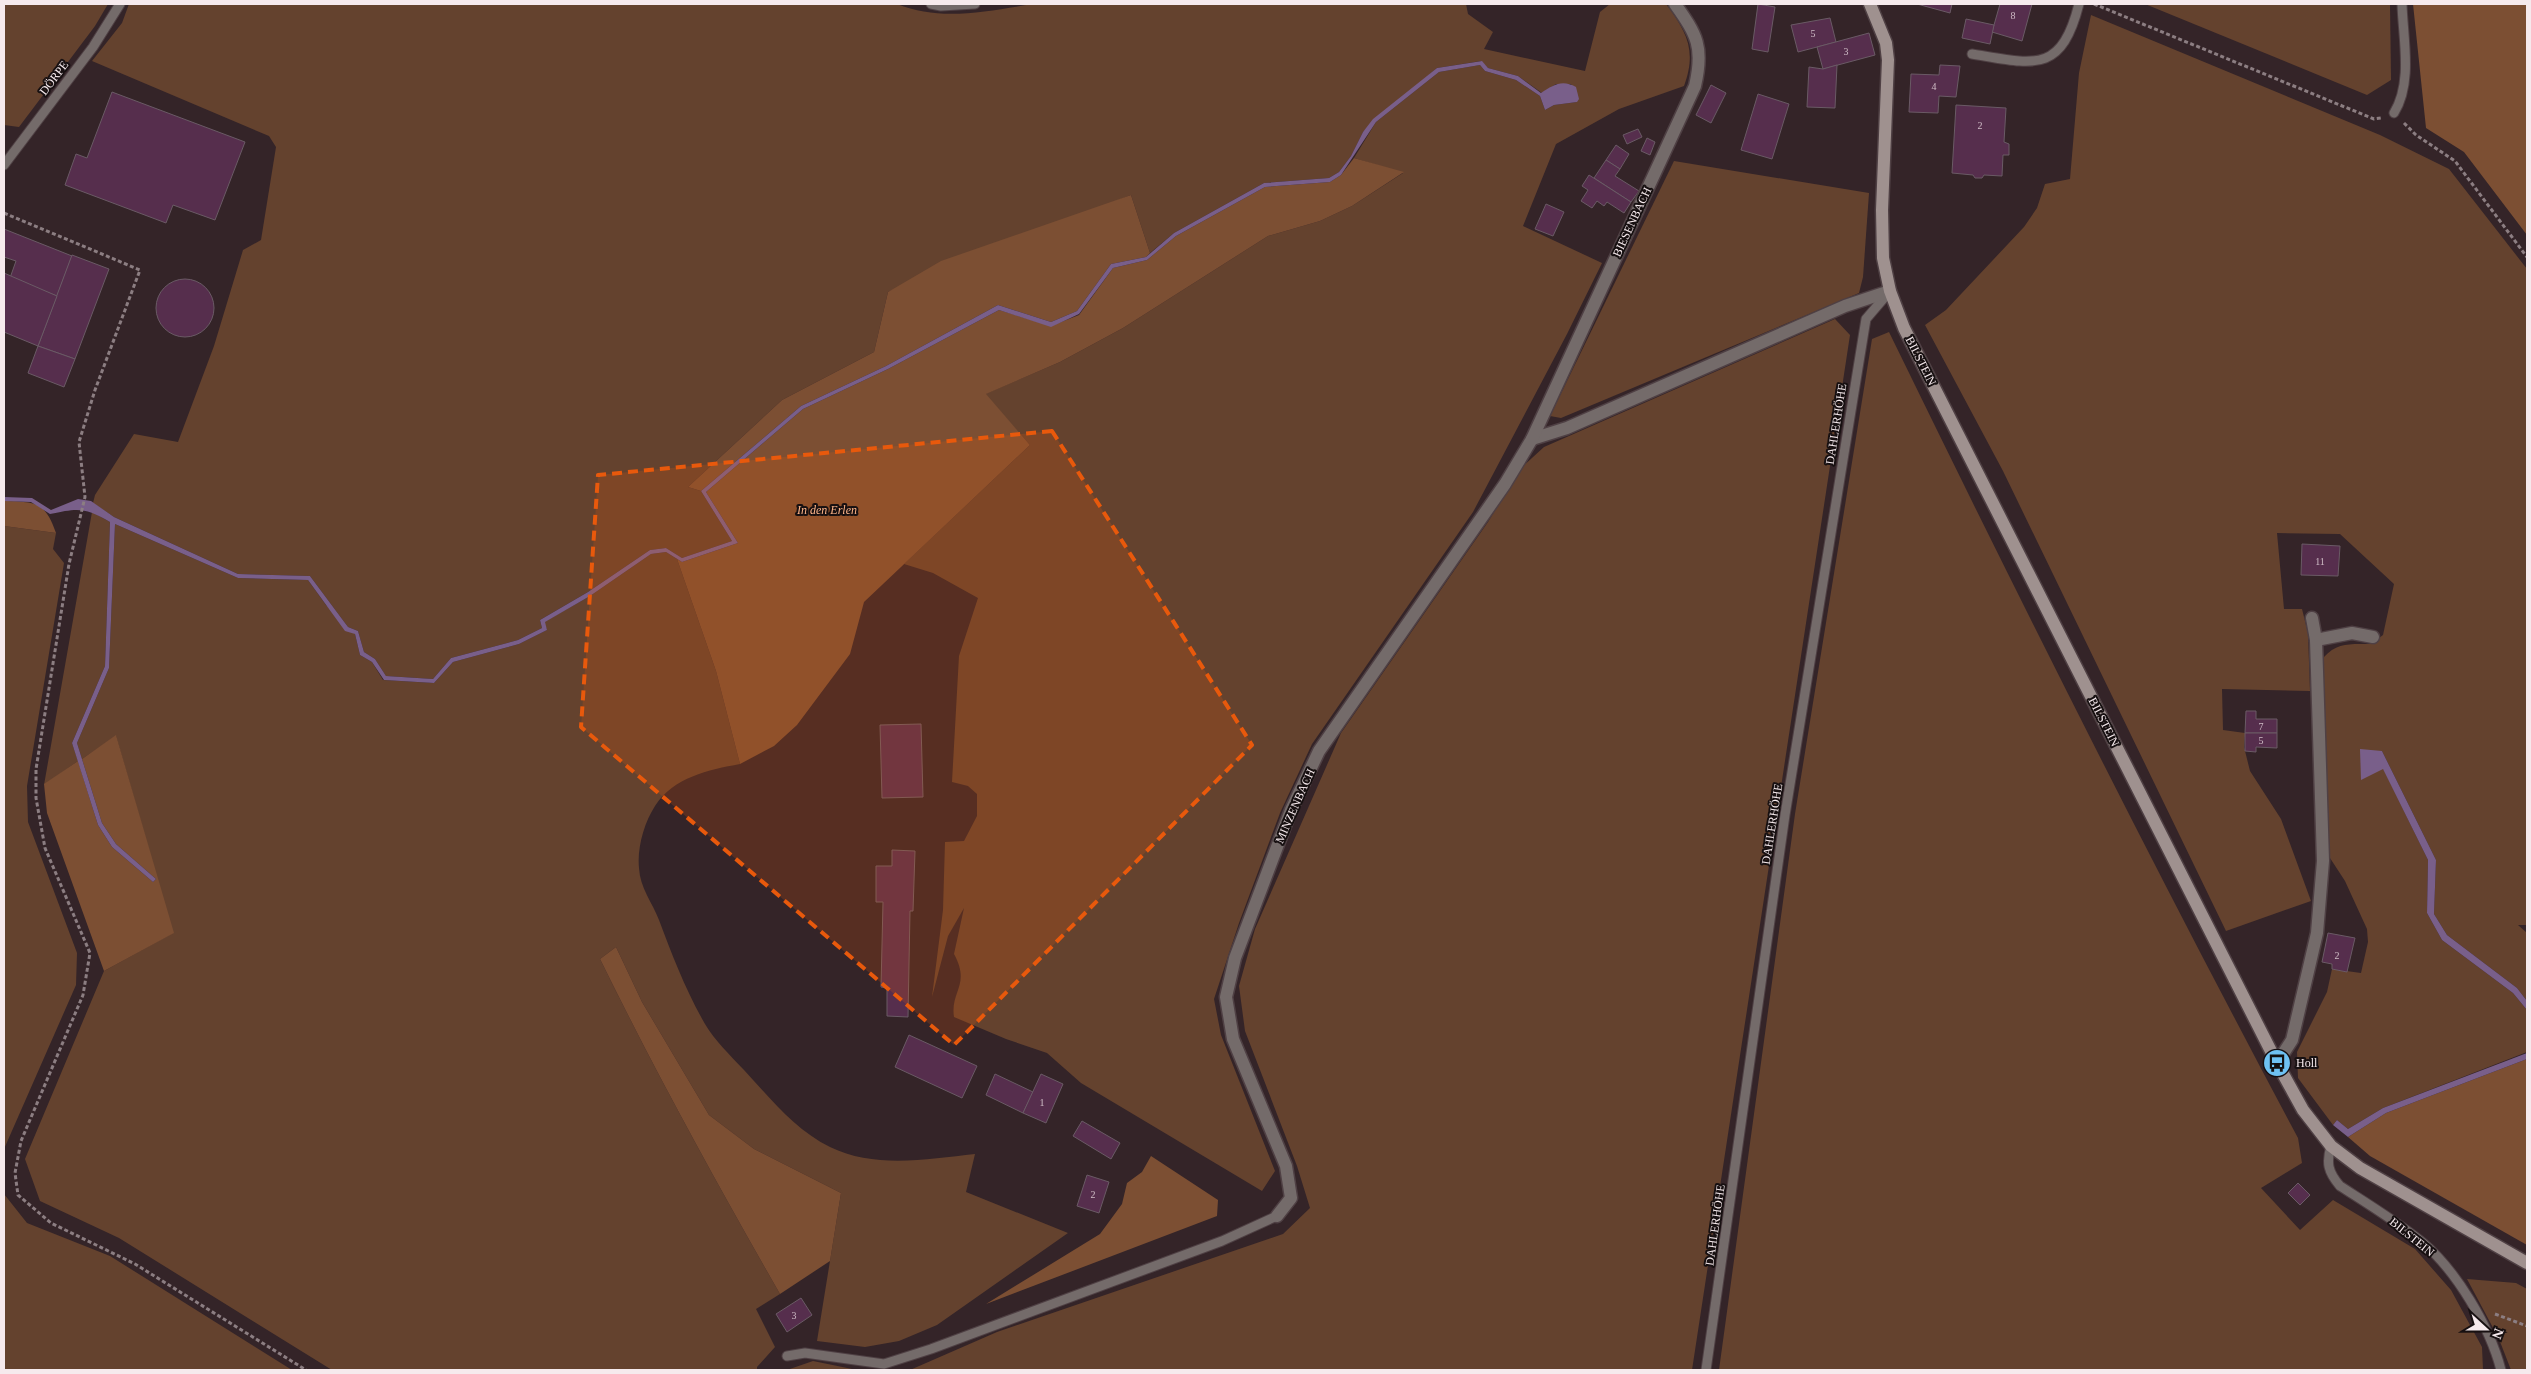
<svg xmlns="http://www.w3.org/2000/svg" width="2531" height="1374" viewBox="0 0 2531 1374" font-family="Georgia,serif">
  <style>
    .green { fill: #64422e }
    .forest { fill: #7c4f33 }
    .water { fill: #795f8a }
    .building { fill: #562e4d; stroke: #6a5a65 }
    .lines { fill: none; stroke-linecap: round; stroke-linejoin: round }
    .lane-casing { stroke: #4f4044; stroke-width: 11 }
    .street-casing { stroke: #4f4044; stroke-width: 15 }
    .secondary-casing { stroke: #4f4044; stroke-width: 15 }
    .path { stroke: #8c7e82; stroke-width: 3; stroke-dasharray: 4 2.5; stroke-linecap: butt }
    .lane { stroke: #746b6a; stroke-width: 9 }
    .street { stroke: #746b6a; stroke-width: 12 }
    .secondary { stroke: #9f918f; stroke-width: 12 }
    .marked { fill: #e8590c; fill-opacity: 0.2; stroke: #e8590c; stroke-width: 4; stroke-dasharray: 10 6; stroke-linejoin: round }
    .labels { text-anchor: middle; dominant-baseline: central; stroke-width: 4; stroke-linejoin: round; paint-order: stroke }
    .number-label { font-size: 10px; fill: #cebbc5 }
    .street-label { font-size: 12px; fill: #f6eaed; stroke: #171011 }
    .park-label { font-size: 12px; font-style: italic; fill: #feb58a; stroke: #171011 }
    .poi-label { font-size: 12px; fill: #f6eaed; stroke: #171011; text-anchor: start }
  </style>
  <rect width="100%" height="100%" fill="#342428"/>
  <g class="green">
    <path d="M4,4H108L95,26L19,127L4,125Z"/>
    <path d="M129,4H897C941,22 987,11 1033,4H1466L1468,14L1493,32L1484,49L1585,71L1600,12L1610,4H1666C1687,32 1697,51 1684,86L1619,109L1556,144L1523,226L1602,263L1567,334L1473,512L1312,744L1280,813L1239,923L1214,999L1221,1035L1275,1171L1262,1191L1081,1083L1047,1053L1006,1039L954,1017C950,991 971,985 954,954L964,908L948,936L932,997L943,910L945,842L964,841L977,816V794L968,786L952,782L959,656L978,598L933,573L904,564L1030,445L985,394L1060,362L1123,328L1268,236L1320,221L1352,206L1403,173L1354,158L1376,122L1439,72L1480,65L1485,71L1516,80L1540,96L1545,110L1554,105L1577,102L1571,84H1556L1542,93L1518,76L1488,68L1481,61L1437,68L1363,132L1351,156L1339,172L1329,178L1264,183L1174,233L1150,253L1131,195L888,292L874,352L782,400L688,487L701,491L732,541L682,558L666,548L650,550L588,592L540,620L542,628L518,640L451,658L433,679L386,676L375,659L364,652L358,631L348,627L310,576L238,574L114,517L93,503L95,495L134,434L178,442L214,346L243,250L261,240L276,147L269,136L92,61L122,23Z"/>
    <path d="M2145,4H2390L2391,80L2367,95Z"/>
    <path d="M2091,15L2380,135L2449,169L2527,269V925H2518L2527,933V1001L2517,988L2447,935L2434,914L2436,860L2382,751L2361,779L2383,768L2428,860L2427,913L2442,940L2513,993L2527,1010V1052L2383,1108L2348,1129L2337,1120L2333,1125L2298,1078L2297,1052L2327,992L2332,969L2361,973L2368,942L2367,929L2345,881L2330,858L2324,746V657C2337,642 2352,644 2371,644L2383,635L2394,584L2340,534L2277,533L2284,609H2302L2308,633L2310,691L2222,689L2223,730L2245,733L2244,747L2250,771L2281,819L2311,901L2226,931L2003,471L1925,325L1946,310L2024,227L2037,208L2045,184L2070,179L2079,73Z"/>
    <path d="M1674,161L1869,193L1863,277L1859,293L1561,418L1550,416Z"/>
    <path d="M1835,319L1850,335L1692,1370H910L997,1332L1283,1234L1310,1208L1297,1166L1245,1031L1239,986L1255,929L1341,733L1488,522L1520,469L1544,447Z"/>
    <path d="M1889,332C2021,603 2156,872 2298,1138L2302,1163L2261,1188L2300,1230L2333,1200L2415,1249L2451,1290L2482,1347L2483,1370H1719L1795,814L1872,339Z"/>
    <path d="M92,512L110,522L105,666L72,743L78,761L44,785Z"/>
    <path d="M115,524L238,578L308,580L326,605L355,634L360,655L372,662L383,680L434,683L453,662L519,644L547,630L544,622L590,596L651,554L666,552L677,559L716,671L740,764C708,770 674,777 655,806C644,823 637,848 639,868C640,888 652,902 659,920C672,955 686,991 705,1024C715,1041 730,1055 744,1070C770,1098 795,1130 830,1147C875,1169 928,1159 975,1154L966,1192L1068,1233L937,1325L899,1341L865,1347L817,1341L841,1193L754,1149L709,1115L642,1002L616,947L600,959C656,1073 717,1184 780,1294L756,1309L775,1347L757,1367V1370H332L119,1238L40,1201L25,1159L104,971L173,933L116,736L82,759L77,743L109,668Z"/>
    <path d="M4,526L56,533L53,549L64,563L27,786L28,822L77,953L76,985L4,1149Z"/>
    <path d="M4,1194L27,1223L110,1256L292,1370H4Z"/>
    <path d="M2467,1279L2516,1283L2527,1289V1370H2511L2499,1339Z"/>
    <path d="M813,1361L857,1370H787Z"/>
  </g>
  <g class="forest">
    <path d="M2413,4H2527V235L2464,152L2426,128Z"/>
    <path d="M1354,158L1404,172L1352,206L1320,221L1268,236L1123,328L1060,362L986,394L1030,445L864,602L850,654L797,725L774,746L740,764L716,671L677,559L682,562L738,543L706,492L803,409L888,369L999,310L1051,326L1079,315L1113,268L1147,260L1176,236L1265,187L1330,182L1341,175Z"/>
    <path d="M1131,195L1150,253L1146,257L1111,264L1077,311L1051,322L998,305L886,366L801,406L701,491L688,487L782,400L874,352L888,292L941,261Z"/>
    <path d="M4,501C35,502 45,501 56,533L4,526Z"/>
    <path d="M116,735L174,933L104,971L47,813L44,784L78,761L98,825L112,847L153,882L156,879L116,844L102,823L82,759Z"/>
    <path d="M616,947L642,1002L709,1115L754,1149L841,1193L830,1261L780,1294C717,1184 656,1073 600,959Z"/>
    <path d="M2527,1059V1245L2370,1156L2348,1137L2386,1113Z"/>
    <path d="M1151,1156L1218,1200L1217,1216L986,1304L1100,1234L1122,1204L1127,1183L1142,1172Z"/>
  </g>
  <g class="water">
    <path d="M1482,61L1488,68L1518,76L1541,93C1553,85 1562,79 1576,87L1579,99L1577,102L1554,105L1545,110L1540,96L1516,80L1485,71L1480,65L1439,72L1376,122L1341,175L1330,182L1265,187L1176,236L1147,260L1113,268L1079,314L1051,327L999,310L888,369L803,409L706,492L738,543L682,562L666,552L651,554L590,596L545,622L547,630L519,644L453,662L434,683L384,680L372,662L360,655L355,634L345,631L308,580L238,578L115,524L109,668L77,743L102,823L116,844L156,879L153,882L112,847L98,825L72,743L105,666L110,522C85,507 78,508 50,514L31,502L4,501V497L32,498L51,510L78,499L91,501L114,517L238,574L310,576L348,627L358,631L364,652L375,659L386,676L433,679L451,658L518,640L542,628L540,620L588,592L650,550L666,548L682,558L732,541L701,491L801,406L886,366L998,305L1051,322L1077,311L1111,264L1146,257L1174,233L1264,183L1329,178L1339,172L1351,156L1363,132L1373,119L1437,68Z"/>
    <path d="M2360,749L2382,751L2436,860L2434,914L2447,935L2517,988L2527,1001V1010L2513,993L2442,940L2427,913L2428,860L2383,769L2361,780Z"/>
    <path d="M2527,1053V1059L2386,1113L2348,1137L2333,1125L2337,1120L2348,1129L2383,1108Z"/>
  </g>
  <g class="building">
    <path d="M1758,4L1775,7L1768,52L1752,49Z"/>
    <path d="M1917,4H1952L1950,13Z"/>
    <path d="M2000,4H2032L2022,41L1992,32Z"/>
    <path d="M1830,18L1836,42L1798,52L1791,25Z"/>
    <path d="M1966,19L1994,25L1990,44L1962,38Z"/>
    <path d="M1869,33L1875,55L1823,69L1817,47Z"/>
    <path d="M1837,65L1835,108L1807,107L1809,67L1823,69Z"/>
    <path d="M1940,65L1960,66L1956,97L1939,96L1938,113L1909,112L1911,74L1939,75Z"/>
    <path d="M1711,85L1726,93L1711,123L1696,115Z"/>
    <path d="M112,92L245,142L215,220L173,205L166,223L65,185L76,154L87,158Z"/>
    <path d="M1758,94L1789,104L1772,159L1741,150Z"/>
    <path d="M1956,105L2006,108L2004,142L2009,144V155H2003L2002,176L1984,175L1982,178H1975L1973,175L1952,173Z"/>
    <path d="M1638,129L1642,137L1627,144L1623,135Z"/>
    <path d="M1647,138L1655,142L1650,155L1641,151Z"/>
    <path d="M1616,145L1629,154L1620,169L1606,160Z"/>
    <path d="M1606,160L1620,169L1615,176L1639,191L1631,202L1594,178Z"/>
    <path d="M1589,175L1631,202L1624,213L1607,202L1604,206L1597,201L1592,208L1581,201L1588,190L1582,186Z"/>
    <path d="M1546,204L1564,212L1553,236L1535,229Z"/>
    <path d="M4,229L72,256L57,296L10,278L16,261L4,257Z"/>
    <path d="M72,255L109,269L75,359L38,346Z"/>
    <path d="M4,273L57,296L38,346L4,332Z"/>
    <circle cx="185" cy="308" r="29"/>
    <path d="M38,346L75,359L64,387L28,373Z"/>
    <path d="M2302,544L2340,546L2338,576L2301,575Z"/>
    <path d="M2246,711H2256V719H2277V733H2245Z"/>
    <path d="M921,724L923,797L882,798L880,725Z"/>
    <path d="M2245,733H2277V748L2256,747V752L2245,751Z"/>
    <path d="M892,850L915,851L913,911H910L908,1017L887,1016V988L881,987L883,902H876V866H892Z"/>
    <path d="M2328,933L2355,938L2347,972L2332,969V964L2322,962Z"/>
    <path d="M909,1035L977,1066L962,1098L895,1067Z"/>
    <path d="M995,1074L1033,1092L1023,1113L986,1095Z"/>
    <path d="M1041,1074L1063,1084L1046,1123L1023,1113Z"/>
    <path d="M1082,1121L1120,1143L1111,1159L1073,1136Z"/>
    <path d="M1087,1175L1109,1182L1099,1213L1077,1206Z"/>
    <path d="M2298,1183L2310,1195L2300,1205L2288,1193Z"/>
    <path d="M801,1298L812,1315L787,1332L776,1314Z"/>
  </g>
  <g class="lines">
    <g class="lane-casing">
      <g id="lane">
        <path d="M931,4L941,6L975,4"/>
        <path d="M1972,54C2033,64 2061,75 2079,4"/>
        <path d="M2394,113C2413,82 2403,39 2402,4"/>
        <path d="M4,165L93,47L120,4"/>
        <path d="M2331,1146C2326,1163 2328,1172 2340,1186C2368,1204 2396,1221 2422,1242C2456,1270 2490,1327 2501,1370"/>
        <path d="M787,1356L805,1353L884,1364L931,1349L1222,1241L1277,1216"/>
        <path d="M1706,1370L1785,815L1866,319L1890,291"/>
      </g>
    </g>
    <g class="street-casing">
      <g id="street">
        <path d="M1532,439L1567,428L1845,306L1890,291"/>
        <path d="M2316,640L2352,633L2373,637"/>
        <path d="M2277,1063L2292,1040L2317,933L2323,861L2316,640L2312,618"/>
        <path d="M1277,1216L1291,1198L1286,1166L1233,1039L1226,997L1235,958L1291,810L1319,751L1505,484L1532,439L1695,86C1704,47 1697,35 1675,4"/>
      </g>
    </g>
    <g class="secondary-casing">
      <path id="secondary" d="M1870,4L1886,43L1888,60L1882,210L1883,258L1890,291L1904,328L2277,1063L2303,1110L2331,1146L2360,1168L2527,1263"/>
    </g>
    <g class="path">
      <path d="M2094,4L2374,119L2381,118"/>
      <path d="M2404,123L2416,135L2455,161L2527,257"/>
      <path d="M4,213L140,270L95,390L79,442L85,497L69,564L36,769V798L45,848L90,953L83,995L21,1141L15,1173L18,1195L51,1223L135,1264L306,1370"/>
      <path d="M2495,1314L2527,1326"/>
    </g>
    <use href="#lane" class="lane"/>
    <use href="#street" class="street"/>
    <use href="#secondary" class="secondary"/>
  </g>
  <path class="marked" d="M1052,431L1252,745L954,1045L581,727L598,475Z"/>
  <defs>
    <g id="bus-disc" transform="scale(1.4375)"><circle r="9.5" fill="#6ec2f3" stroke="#171011"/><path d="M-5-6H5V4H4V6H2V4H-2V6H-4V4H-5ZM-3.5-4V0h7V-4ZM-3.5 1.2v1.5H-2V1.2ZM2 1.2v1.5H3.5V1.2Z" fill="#111"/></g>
  </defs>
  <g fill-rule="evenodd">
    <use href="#bus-disc" x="2277" y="1063"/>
  </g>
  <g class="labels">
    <g class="number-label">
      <text x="2013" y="15">8</text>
      <text x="1813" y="33">5</text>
      <text x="1846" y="51">3</text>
      <text x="1934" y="86">4</text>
      <text x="1980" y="125">2</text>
      <text x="2320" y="561">11</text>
      <text x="2261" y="726">7</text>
      <text x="2261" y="740">5</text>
      <text x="2337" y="955">2</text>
      <text x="1042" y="1102">1</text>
      <text x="1093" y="1194">2</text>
      <text x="794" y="1315">3</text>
    </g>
    <g class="street-label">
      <text transform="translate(54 78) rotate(-53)">DÖRPE</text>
      <text transform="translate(1632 222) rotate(-65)">BIESENBACH</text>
      <text transform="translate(1921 361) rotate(63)">BILSTEIN</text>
      <text transform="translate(1836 424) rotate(-81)">DAHLERHÖHE</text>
      <text transform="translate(2104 722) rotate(63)">BILSTEIN</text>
      <text transform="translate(1295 806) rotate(-66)">MINZENBACH</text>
      <text transform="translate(1772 824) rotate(-81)">DAHLERHÖHE</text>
      <text transform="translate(1715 1225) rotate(-82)">DAHLERHÖHE</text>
      <text transform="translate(2412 1237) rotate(39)">BILSTEIN</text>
    </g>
    <g class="park-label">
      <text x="827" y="510">In den Erlen</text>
    </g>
    <g class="poi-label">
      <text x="2296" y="1063">Holl</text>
    </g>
  </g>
  <rect width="2531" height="1374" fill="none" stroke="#f6eaed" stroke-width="10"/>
  <g transform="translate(2486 1329) rotate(111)" stroke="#171011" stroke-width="4" paint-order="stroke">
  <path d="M0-4L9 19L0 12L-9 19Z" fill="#f6eaed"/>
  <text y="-8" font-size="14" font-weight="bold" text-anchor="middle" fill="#f6eaed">N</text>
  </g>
</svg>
